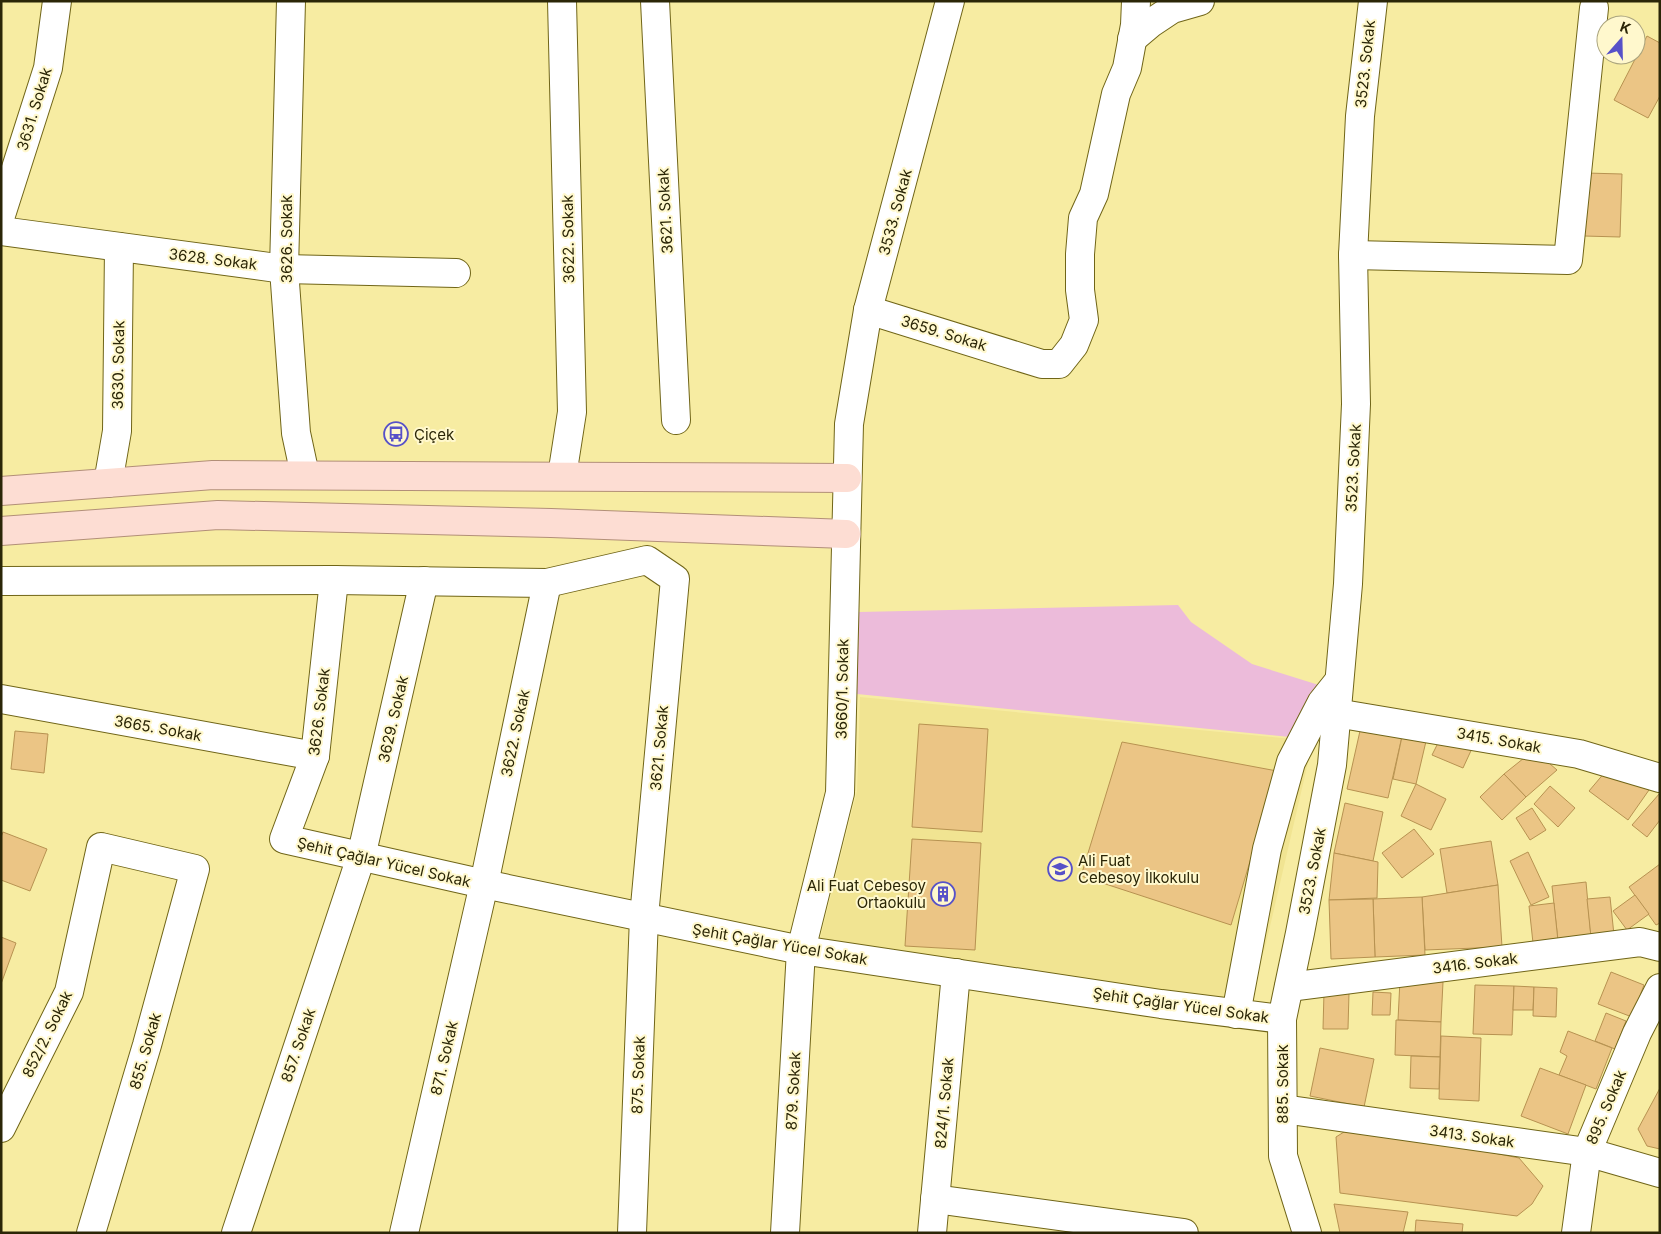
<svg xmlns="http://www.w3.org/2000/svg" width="1661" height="1234" viewBox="0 0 1661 1234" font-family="Inter,sans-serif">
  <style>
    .built { fill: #f1e492 }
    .green { fill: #ecbbda }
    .building { fill: #ebc585; stroke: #b79251 }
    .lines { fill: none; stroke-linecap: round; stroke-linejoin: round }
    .minor-casing { stroke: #706518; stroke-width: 30 }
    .primary-casing { stroke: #b28f78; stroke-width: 30 }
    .minor { stroke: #fff; stroke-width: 28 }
    .primary { stroke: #fdddd3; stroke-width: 28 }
    .labels { text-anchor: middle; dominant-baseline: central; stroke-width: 4; stroke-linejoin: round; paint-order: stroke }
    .street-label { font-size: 15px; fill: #2b2607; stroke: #fff8cd }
    .poi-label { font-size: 15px; fill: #2b2607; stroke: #fff8cd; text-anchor: start }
  </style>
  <rect width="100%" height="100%" fill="#f7eca2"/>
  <path class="built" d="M860,697L1313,741L1265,948L1244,1009L818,947L857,791Z"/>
  <path class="green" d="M1178,605L1191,622L1252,664L1322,686L1310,739L857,694L859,612Z"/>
  <g class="building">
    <path d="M1647,36L1660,43V96L1648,118L1614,100Z"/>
    <path d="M1586,173L1622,174L1620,237L1584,236Z"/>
    <path d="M1362,722L1403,732L1388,798L1347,789Z"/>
    <path d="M919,724L988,729L982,832L912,827Z"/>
    <path d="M15,731L48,734L44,773L11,769Z"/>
    <path d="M1403,732L1427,737L1416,784L1393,779Z"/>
    <path d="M1442,735L1475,742L1463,768L1432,755Z"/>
    <path d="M1122,742L1277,771L1231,925L1081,876Z"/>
    <path d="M1534,750L1557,770L1526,797L1504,774Z"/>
    <path d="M1611,765L1649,790L1628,820L1589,791Z"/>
    <path d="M1504,774L1526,797L1502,820L1480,797Z"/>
    <path d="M1416,784L1446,799L1431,830L1401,816Z"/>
    <path d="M1550,786L1575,808L1558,827L1534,804Z"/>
    <path d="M1660,793V820L1647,837L1632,825Z"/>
    <path d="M1345,803L1383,812L1373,861L1334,853Z"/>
    <path d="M1532,808L1546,830L1530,840L1516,818Z"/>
    <path d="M1414,829L1434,854L1402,878L1382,853Z"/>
    <path d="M3,832L47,849L30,891L1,880V837Z"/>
    <path d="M912,839L981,843L975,950L905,946Z"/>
    <path d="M1491,841L1498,885L1447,893L1440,849Z"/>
    <path d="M1528,852L1549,897L1531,905L1510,861Z"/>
    <path d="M1334,853L1378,862L1377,898L1329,900Z"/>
    <path d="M1660,864V923L1656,925L1629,887Z"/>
    <path d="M1586,882L1591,937L1558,941L1552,886Z"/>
    <path d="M1498,885L1502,947L1425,950L1422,897Z"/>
    <path d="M1635,895L1649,914L1627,930L1613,911Z"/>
    <path d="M1422,897L1425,955L1375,957L1373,899Z"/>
    <path d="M1610,897L1614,935L1591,937L1587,899Z"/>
    <path d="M1373,899L1375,957L1331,959L1329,900Z"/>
    <path d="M1554,903L1558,941L1533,943L1529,906Z"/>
    <path d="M1,937L16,943L1,984Z"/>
    <path d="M1611,972L1644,985L1632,1017L1598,1004Z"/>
    <path d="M1400,980L1443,982L1441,1022L1398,1020Z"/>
    <path d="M1475,985L1514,986L1512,1035L1473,1034Z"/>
    <path d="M1514,986L1534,987L1533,1010H1513Z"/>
    <path d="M1534,987L1557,988L1556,1017L1533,1016Z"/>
    <path d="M1324,992L1349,993L1348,1029H1323Z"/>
    <path d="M1373,992L1391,993L1390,1015H1372Z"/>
    <path d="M1606,1013L1626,1021L1615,1049L1595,1041Z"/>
    <path d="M1396,1020L1441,1022L1440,1057L1395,1055Z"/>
    <path d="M1568,1031L1612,1048L1596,1089L1559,1075L1567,1056L1560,1052Z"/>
    <path d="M1441,1036L1481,1038L1479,1101L1439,1099Z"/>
    <path d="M1320,1048L1374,1059L1364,1107L1310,1096Z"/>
    <path d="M1411,1056L1440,1057L1439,1089L1410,1088Z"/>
    <path d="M1540,1068L1586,1085L1568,1134L1521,1116Z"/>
    <path d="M1660,1088V1149L1647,1146L1638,1129Z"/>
    <path d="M1355,1125L1519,1158L1543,1186L1532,1204L1517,1216L1340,1193L1336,1137Z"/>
    <path d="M1334,1204L1408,1212L1403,1233H1340Z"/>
    <path d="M1416,1220L1463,1224L1462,1233H1415Z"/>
  </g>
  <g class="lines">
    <g class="minor-casing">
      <g id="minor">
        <path d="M291,1L284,269L296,433L305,475"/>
        <path d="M655,1L676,420"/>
        <path d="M1132,39L1151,23L1172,9L1200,1"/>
        <path d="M1,215L48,68L57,1"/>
        <path d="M1,231L284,269L456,273"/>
        <path d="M1353,255L1568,260L1594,8"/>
        <path d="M868,310L1042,364H1059L1074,345L1084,320L1080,290V254L1083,218L1094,194L1116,94L1127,68L1135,25L1136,1"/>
        <path d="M562,476L572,412L562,1"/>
        <path d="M108,483L117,431L119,247"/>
        <path d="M334,580L315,756L284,839L484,884L801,950L1161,1004L1282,1019"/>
        <path d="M1,581L334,580L547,583L647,560L675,579L644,917L632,1233"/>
        <path d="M1,699L315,756"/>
        <path d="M1336,713L1579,754L1660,778"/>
        <path d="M1289,987L1640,942L1660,947"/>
        <path d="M1236,1014L1267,849L1291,762L1322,702L1338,682"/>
        <path d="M1283,1109L1587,1152L1660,1173"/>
        <path d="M1,1128L69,992L101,847L195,869L147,1045L91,1233"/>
        <path d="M935,1199L1184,1233"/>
        <path d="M236,1233L361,857L424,581"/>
        <path d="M404,1233L484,884L547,583"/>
        <path d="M785,1233L801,950L840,793L849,424L868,310L950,1"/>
        <path d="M932,1233L956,973"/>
        <path d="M1307,1233L1283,1156L1282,1019L1300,933L1332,765L1348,584L1356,404L1353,255L1360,116L1373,1"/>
        <path d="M1576,1233L1587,1152L1637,1033L1660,988"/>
      </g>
    </g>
    <g class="primary-casing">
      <g id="primary">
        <path d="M1,491L213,475L847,478"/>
        <path d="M1,531L218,515L551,523L846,534"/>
      </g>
    </g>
    <use href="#minor" class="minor"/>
    <use href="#primary" class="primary"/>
  </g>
  <defs>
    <g id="bus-ring" transform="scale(1.25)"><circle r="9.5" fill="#fff8cd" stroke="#5751c8" stroke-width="1.5"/><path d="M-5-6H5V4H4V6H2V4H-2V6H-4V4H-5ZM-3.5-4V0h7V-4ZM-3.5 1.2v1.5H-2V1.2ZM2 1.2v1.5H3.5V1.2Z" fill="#5751c8"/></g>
    <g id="school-ring" transform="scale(1.25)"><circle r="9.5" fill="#fff8cd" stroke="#5751c8" stroke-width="1.5"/><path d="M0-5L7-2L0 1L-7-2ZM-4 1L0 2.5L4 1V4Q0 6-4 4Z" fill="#5751c8"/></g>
    <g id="building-ring" transform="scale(1.25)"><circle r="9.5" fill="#fff8cd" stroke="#5751c8" stroke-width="1.5"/><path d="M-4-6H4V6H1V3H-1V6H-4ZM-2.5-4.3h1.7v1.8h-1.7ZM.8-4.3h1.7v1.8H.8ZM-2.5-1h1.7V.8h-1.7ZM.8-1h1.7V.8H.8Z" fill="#5751c8"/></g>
  </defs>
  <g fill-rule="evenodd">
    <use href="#bus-ring" x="396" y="434"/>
    <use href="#school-ring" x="1060" y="869"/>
    <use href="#building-ring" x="943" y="894"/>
  </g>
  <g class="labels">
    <g class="street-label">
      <text transform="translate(1365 64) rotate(-84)">3523. Sokak</text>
      <text transform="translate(34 109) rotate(-73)">3631. Sokak</text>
      <text transform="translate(665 211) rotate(-93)">3621. Sokak</text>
      <text transform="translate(895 212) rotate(-75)">3533. Sokak</text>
      <text transform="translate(286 239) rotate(-90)">3626. Sokak</text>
      <text transform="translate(568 239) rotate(-91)">3622. Sokak</text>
      <text transform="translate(213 259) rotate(7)">3628. Sokak</text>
      <text transform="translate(944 333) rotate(17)">3659. Sokak</text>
      <text transform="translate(118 365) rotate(-89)">3630. Sokak</text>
      <text transform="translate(1353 468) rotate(-87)">3523. Sokak</text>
      <text transform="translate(842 689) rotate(-89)">3660/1. Sokak</text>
      <text transform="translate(319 712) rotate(-83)">3626. Sokak</text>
      <text transform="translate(393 719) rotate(-77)">3629. Sokak</text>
      <text transform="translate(158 728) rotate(10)">3665. Sokak</text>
      <text transform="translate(515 733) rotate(-78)">3622. Sokak</text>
      <text transform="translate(1499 740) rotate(10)">3415. Sokak</text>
      <text transform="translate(659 748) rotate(-85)">3621. Sokak</text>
      <text transform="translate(384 862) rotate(13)">Şehit Çağlar Yücel Sokak</text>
      <text transform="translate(1312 871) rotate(-79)">3523. Sokak</text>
      <text transform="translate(780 944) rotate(10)">Şehit Çağlar Yücel Sokak</text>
      <text transform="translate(1475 963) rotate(-7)">3416. Sokak</text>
      <text transform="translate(1181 1005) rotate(8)">Şehit Çağlar Yücel Sokak</text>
      <text transform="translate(47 1034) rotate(-64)">852/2. Sokak</text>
      <text transform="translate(298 1045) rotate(-71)">857. Sokak</text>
      <text transform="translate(145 1051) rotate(-74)">855. Sokak</text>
      <text transform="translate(444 1058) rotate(-77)">871. Sokak</text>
      <text transform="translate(638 1075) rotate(-88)">875. Sokak</text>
      <text transform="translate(1282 1084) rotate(-90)">885. Sokak</text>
      <text transform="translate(793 1091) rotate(-87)">879. Sokak</text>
      <text transform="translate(944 1103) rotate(-85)">824/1. Sokak</text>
      <text transform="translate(1606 1107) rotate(-67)">895. Sokak</text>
      <text transform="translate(1472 1136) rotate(8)">3413. Sokak</text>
    </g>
    <g class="poi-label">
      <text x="414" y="434">Çiçek</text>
      <text x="1078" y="860">Ali Fuat<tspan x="1078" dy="17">Cebesoy İlkokulu</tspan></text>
      <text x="926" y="885" text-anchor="end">Ali Fuat Cebesoy<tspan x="926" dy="17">Ortaokulu</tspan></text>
    </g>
  </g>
  <rect width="1661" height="1234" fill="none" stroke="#2b2607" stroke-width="5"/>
  <g transform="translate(1621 40) rotate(20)"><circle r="24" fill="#fff8cd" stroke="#aaa47e"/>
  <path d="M0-4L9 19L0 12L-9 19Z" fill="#5751c8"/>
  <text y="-8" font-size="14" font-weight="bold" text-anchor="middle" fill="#2b2607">K</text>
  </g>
</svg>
